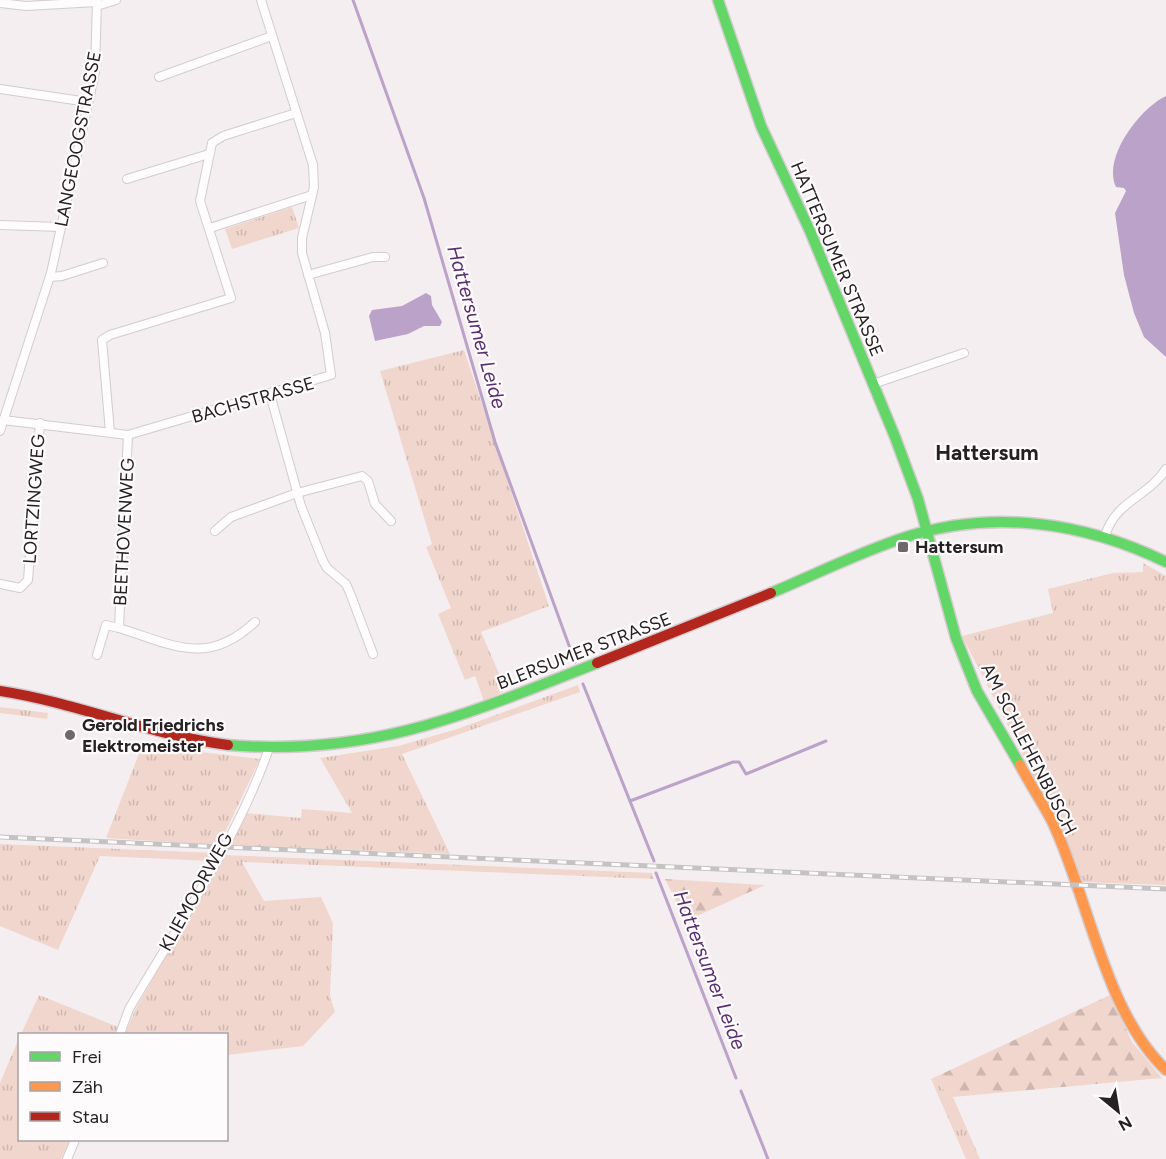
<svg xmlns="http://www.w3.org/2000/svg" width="1166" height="1159" viewBox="0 0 1166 1159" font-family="Figtree,sans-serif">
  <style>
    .grass { fill: url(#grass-tufts) }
    .forest { fill: url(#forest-firs) }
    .water { fill: #bba2c9 }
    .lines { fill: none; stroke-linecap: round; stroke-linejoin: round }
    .stream { stroke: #bba2c9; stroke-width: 3 }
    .street-casing { stroke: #d2ccce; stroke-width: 10 }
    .fast-casing { stroke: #d2ccce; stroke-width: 13 }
    .slow-casing { stroke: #d2ccce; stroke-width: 13 }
    .jam-casing { stroke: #d2ccce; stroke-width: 13 }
    .street { stroke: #fefcfd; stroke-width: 8 }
    .fast { stroke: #63d668; stroke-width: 10 }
    .slow { stroke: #ff974d; stroke-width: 10 }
    .jam { stroke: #b3261e; stroke-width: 10 }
    .rail-casing { stroke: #c4c2c2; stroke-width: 5 }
    .rail { stroke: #fefbfc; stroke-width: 3; stroke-dasharray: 9; stroke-linecap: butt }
    .poi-dot { fill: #6e686a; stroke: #fefbfc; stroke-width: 2 }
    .labels { text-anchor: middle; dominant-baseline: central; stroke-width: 4.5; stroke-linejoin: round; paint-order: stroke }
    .street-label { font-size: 18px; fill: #252022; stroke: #fefbfc }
    .poi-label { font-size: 18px; font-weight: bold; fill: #252022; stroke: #fefbfc; text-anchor: start }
    .water-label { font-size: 20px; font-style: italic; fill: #582e71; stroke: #fefbfc }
    .quarter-label { font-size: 21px; font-weight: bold; fill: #252022; stroke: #fefbfc }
  </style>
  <defs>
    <pattern id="grass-tufts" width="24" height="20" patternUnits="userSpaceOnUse" patternTransform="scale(1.5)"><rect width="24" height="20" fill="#f0d6cd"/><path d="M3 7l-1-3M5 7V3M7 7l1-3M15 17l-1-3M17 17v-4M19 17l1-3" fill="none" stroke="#ceb7b0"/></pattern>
    <pattern id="forest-firs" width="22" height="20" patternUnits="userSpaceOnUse" patternTransform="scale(1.5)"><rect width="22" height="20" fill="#f0d6cd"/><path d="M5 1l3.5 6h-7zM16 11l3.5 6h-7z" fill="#ceb7b0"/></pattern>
  </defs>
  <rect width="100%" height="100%" fill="#f5eef0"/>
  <g class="grass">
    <path d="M292,207L299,228L232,249L225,229Z"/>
    <path d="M464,350L549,606L481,632L506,690L484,701L475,676L465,680L438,614L451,608L426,547L432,544L380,371Z"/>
    <path d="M1143,563L1166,576V885L1078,882L1057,822L962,636L1053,613L1048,589L1113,573L1143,572Z"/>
    <path d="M578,685L580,692L402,754L450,854L228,845L245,813L301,818L302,809L352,813L320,758L398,746L457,729Z"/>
    <path d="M0,707L48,713L47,719L0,713Z"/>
    <path d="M144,741L176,749L260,759L219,845L106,838Z"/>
    <path d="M0,844L216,853L211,861L100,856L58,950L0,926Z"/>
    <path d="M224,855L652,873L654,879L242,862L264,901L321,897L333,923L330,996L335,1012L303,1046L227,1055L226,1034H125L136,1008Z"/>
    <path d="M39,995L118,1027L115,1034H21Z"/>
    <path d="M19,1038L20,1140H70L61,1159H0V1083Z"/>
    <path d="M931,1079L953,1097L980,1159H966Z"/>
  </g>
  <g class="forest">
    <path d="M665,879L765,885L686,921Z"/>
    <path d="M1110,995L1132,1042L1162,1078L953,1097L931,1079Z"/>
  </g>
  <g class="water">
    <path d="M1166,96V357L1144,337L1134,313L1124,275L1115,213L1126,191L1124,188L1116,187C1102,158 1140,108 1166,96Z"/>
    <path d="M426,293L431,296L432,305L442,322L440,326H424L408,334L375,341L369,316L372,310L402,306Z"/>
  </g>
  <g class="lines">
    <g class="stream">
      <path d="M353,0L424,198L495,442L575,662"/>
      <path d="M583,684L654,861"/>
      <path d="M630,801L733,762H739L746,774L826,741"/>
      <path d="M656,873L736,1078"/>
      <path d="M741,1091L768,1159"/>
    </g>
    <g class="street-casing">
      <g id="street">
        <path d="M0,3L26,6L97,2"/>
        <path d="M97,6L116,0"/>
        <path d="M159,77L272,36"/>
        <path d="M0,89L88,102"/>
        <path d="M127,179L209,154"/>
        <path d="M0,225L61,227"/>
        <path d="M210,228L312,195"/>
        <path d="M308,275L373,257H385"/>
        <path d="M50,277L62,276L103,263"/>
        <path d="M873,384L964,353"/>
        <path d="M270,394L301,506L323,561L327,568L346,584L350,593L373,654"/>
        <path d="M3,420L128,435L331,375L325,333L302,253V238L314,187L313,165L261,0"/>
        <path d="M0,431L51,273L95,72L97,0"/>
        <path d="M110,432L102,340L110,335L231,298L200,201L212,143L223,136L296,113"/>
        <path d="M128,435L119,628C174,645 207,667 255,622"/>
        <path d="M215,531L231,517L297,493L362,476L368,481L375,504L391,521"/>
        <path d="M1105,536C1116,500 1147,498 1166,469"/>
        <path d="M0,584L20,588L28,580L40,423"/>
        <path d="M97,655L106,625L119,628"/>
        <path d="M120,1034L129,1009C177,927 239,837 269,748"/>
        <path d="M67,1159L75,1140"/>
      </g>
    </g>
    <g class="fast-casing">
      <g id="fast">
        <path d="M718,0L761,126L810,231L895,437L918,499L956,638L977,691L1020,765"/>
        <path d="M771,593C816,574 860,552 906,537C994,509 1084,522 1166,562"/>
        <path d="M228,745C371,757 468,714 597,663"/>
      </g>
    </g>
    <g class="slow-casing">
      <path id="slow" d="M1020,765C1030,784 1042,802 1052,821C1089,898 1104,1011 1166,1070"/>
    </g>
    <g class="jam-casing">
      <g id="jam">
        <path d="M597,663L771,593"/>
        <path d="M0,691C78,703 150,735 228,745"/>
      </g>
    </g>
    <use href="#street" class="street"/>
    <use href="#fast" class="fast"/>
    <use href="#slow" class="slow"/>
    <use href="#jam" class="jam"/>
    <g class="rail-casing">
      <path id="rail" d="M0,837L1166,889"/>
    </g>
    <use href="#rail" class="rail"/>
  </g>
  <g class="poi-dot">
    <rect x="897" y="541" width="12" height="12" rx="3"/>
    <circle cx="70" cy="735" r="6"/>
  </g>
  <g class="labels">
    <g class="street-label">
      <text transform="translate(78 139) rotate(-79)">LANGEOOGSTRASSE</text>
      <text transform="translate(837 259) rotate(67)">HATTERSUMER STRASSE</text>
      <text transform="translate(253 400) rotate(-16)">BACHSTRASSE</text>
      <text transform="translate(34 499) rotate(-86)">LORTZINGWEG</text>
      <text transform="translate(124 532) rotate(-87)">BEETHOVENWEG</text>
      <text transform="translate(584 651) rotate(-21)">BLERSUMER STRASSE</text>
      <text transform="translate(1029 749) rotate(63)">AM SCHLEHENBUSCH</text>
      <text transform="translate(196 892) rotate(-61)">KLIEMOORWEG</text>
    </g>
    <g class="poi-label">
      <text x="915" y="547">Hattersum</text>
      <text x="82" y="725">Gerold Friedrichs<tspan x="82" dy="21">Elektromeister</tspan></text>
    </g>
    <g class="water-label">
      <text transform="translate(477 327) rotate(74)">Hattersumer Leide</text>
      <text transform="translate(710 970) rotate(69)">Hattersumer Leide</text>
    </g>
    <g class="quarter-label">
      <text x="987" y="452">Hattersum</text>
    </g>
  </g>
  <rect x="18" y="1033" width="210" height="108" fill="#fefbfc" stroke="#a7a3a5" stroke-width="1.5"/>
  <rect x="30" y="1052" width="30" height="9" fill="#63d668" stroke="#a7a3a5" stroke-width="1.5"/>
  <text x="72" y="1063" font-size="18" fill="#252022">Frei</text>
  <rect x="30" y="1082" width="30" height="9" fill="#ff974d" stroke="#a7a3a5" stroke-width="1.5"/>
  <text x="72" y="1093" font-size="18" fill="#252022">Zäh</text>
  <rect x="30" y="1112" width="30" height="9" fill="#b3261e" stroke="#a7a3a5" stroke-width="1.5"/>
  <text x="72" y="1123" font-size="18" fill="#252022">Stau</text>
  <g transform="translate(1118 1111) rotate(150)" stroke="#fefbfc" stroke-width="4.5" paint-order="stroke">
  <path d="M0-4.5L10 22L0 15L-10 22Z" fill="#252022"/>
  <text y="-9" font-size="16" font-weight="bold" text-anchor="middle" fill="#252022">N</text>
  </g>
</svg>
